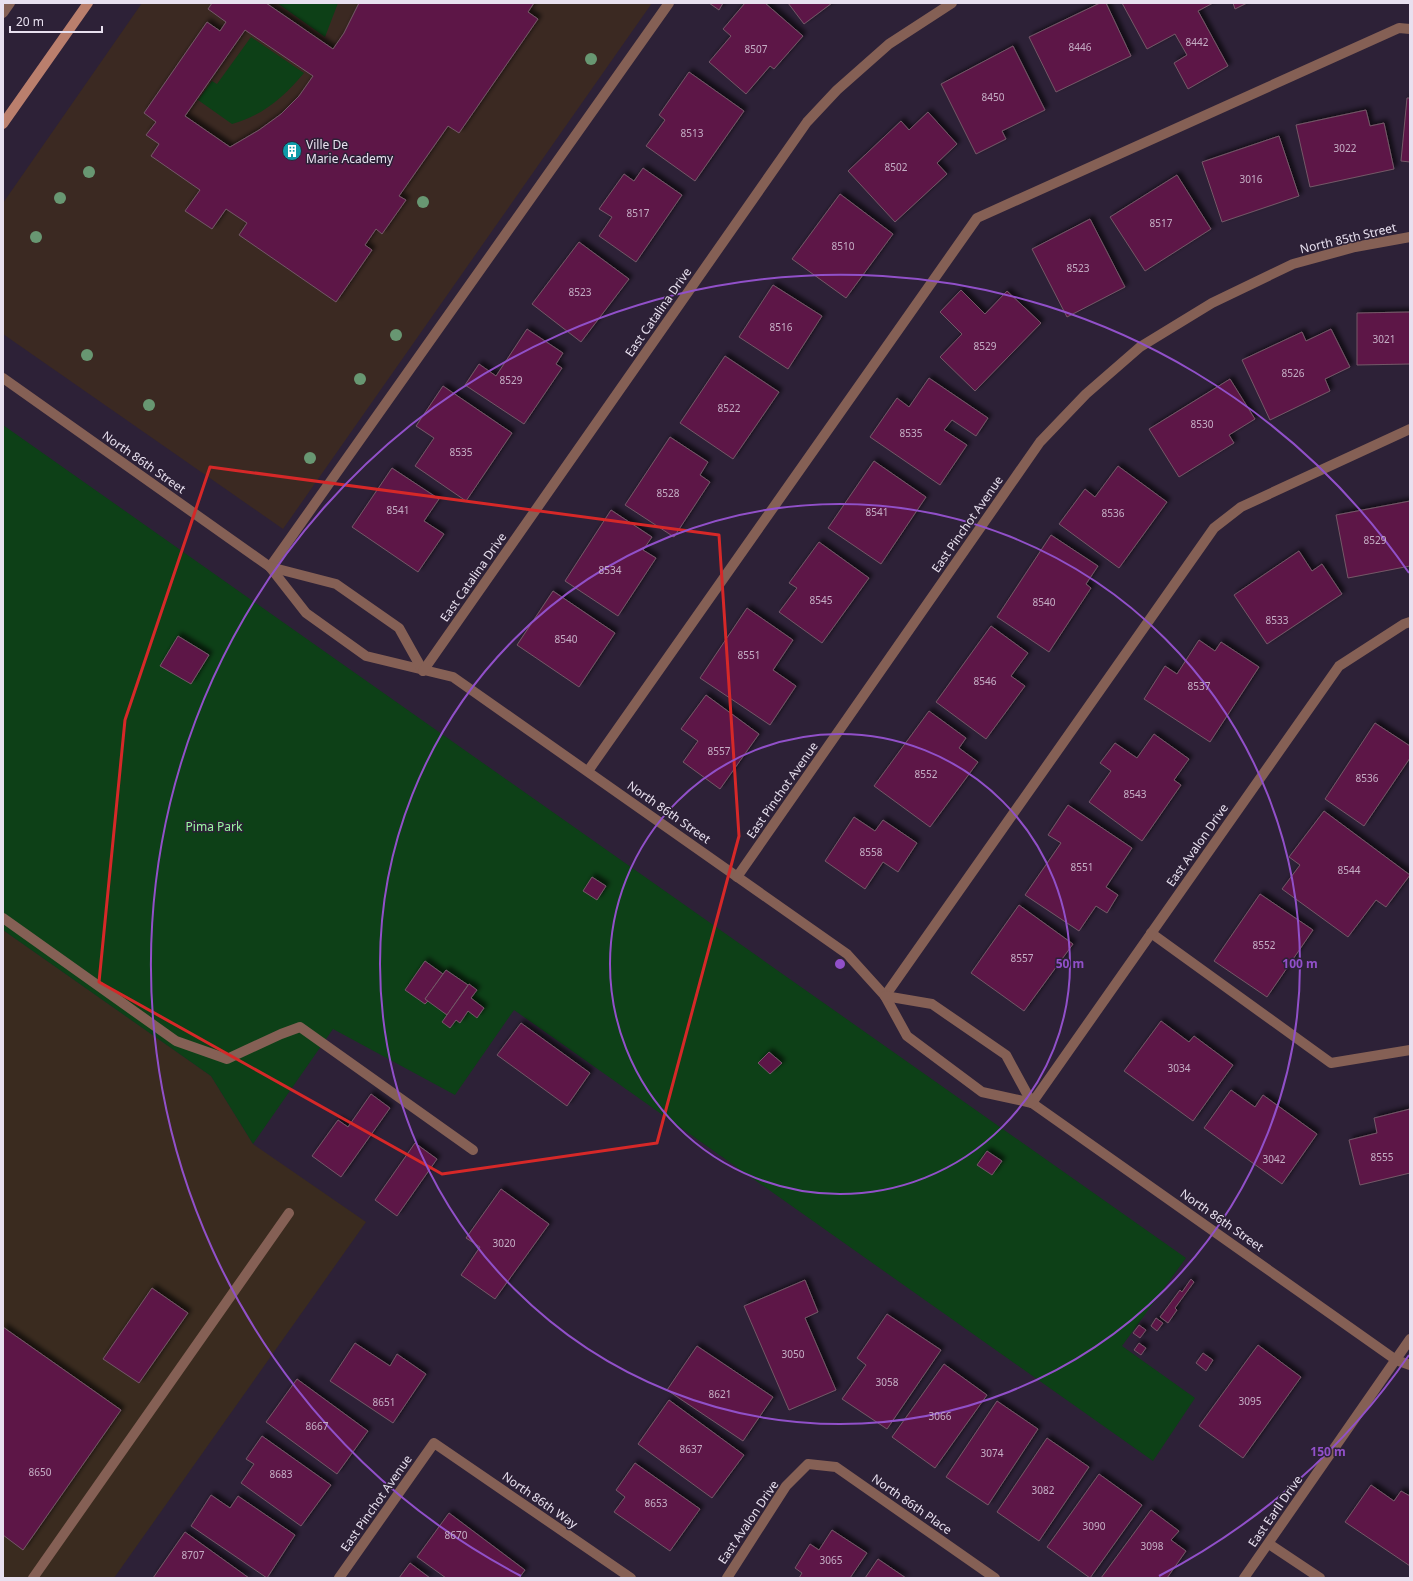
<svg xmlns="http://www.w3.org/2000/svg" width="1413" height="1581" viewBox="0 0 1413 1581" font-family="'Noto Sans',sans-serif">
  <style>
    .industrial { fill: #3a2b1f }
    .education { fill: #3b2922 }
    .green { fill: #0d4017 }
    .building { fill: #5d1746; stroke: #745868; fill-rule: evenodd; filter: url(#shadow) }
    .lines { fill: none; stroke-linecap: round; stroke-linejoin: round }
    .service { stroke: #856055; stroke-width: 10 }
    .minor { stroke: #856055; stroke-width: 10 }
    .secondary { stroke: #ba7f6d; stroke-width: 10 }
    .tree { fill: #689772 }
    .marked { fill: none; stroke: #d62828; stroke-width: 3; stroke-linejoin: round }
    .ring { fill: none; stroke: #9150c9; stroke-width: 2 }
    .labels { text-anchor: middle; dominant-baseline: central; stroke-width: 3; stroke-linejoin: round; paint-order: stroke }
    .number-label { font-size: 10px; fill: #c5aec5 }
    .poi-label { font-size: 12px; fill: #e8e0ef; stroke: #2d2137; text-anchor: start }
    .street-label { font-size: 12px; fill: #e8e0ef; stroke: #2d2137 }
    .park-label { font-size: 12px; fill: #99f7a2; stroke: #2d2137 }
    .centre { fill: #9150c9; stroke: #2d2137; stroke-width: 2 }
    .ring-label { font-size: 12px; text-anchor: middle; font-weight: bold; fill: #9150c9; stroke: #2d2137; stroke-width: 3; stroke-linejoin: round; paint-order: stroke }
  </style>
  <defs>
    <filter id="shadow"><feDropShadow dx="3.5" dy="-3.5" stdDeviation="2" flood-color="#0009"/></filter>
  </defs>
  <rect width="100%" height="100%" fill="#2d2137"/>
  <path class="industrial" d="M3,930L211,1076L253,1144L366,1222L114,1578H3Z"/>
  <path class="education" d="M142,3H652L283,529L3,334V203Z"/>
  <g class="green">
    <path d="M277,3H338L325,37Z"/>
    <path d="M251,37L304,73C284,97 262,116 232,124L198,100L212,81L217,84Z"/>
    <path d="M3,425L1186,1258L1122,1346L1195,1398L1153,1461L514,1010L455,1095L333,1029L253,1144L211,1076L3,930Z"/>
  </g>
  <g class="building">
    <path d="M212,3H266L333,49L344,33L359,3H534L528,12L538,19L459,133L448,126L399,196L406,200L382,234L376,229L365,245L372,250L336,302L239,235L247,223L226,209L212,229L185,211L200,190L151,156L159,144L146,135L156,122L144,113L207,22L220,31L226,22L208,9ZM245,30L313,76L299,96L281,114L259,130L230,147L185,116Z"/>
    <path d="M709,3H723L719,10Z"/>
    <path d="M745,3H765L803,36L774,69L770,66L746,94L709,62L731,36L723,29Z"/>
    <path d="M788,3H832L804,24Z"/>
    <path d="M1100,3H1106L1131,56L1056,92L1029,37Z"/>
    <path d="M1122,3H1213L1198,11L1228,66L1188,89L1174,63L1187,55L1175,34L1147,49Z"/>
    <path d="M1233,3H1247L1235,9Z"/>
    <path d="M1013,46L1045,110L1002,131L1006,139L976,154L941,84Z"/>
    <path d="M689,72L744,111L695,181L646,146L665,120L659,115Z"/>
    <path d="M1407,98H1410V162L1401,161Z"/>
    <path d="M1366,110L1370,126L1384,123L1394,169L1310,187L1296,125Z"/>
    <path d="M928,112L957,144L937,163L947,174L895,222L848,171L901,121L909,130Z"/>
    <path d="M1279,136L1299,196L1222,222L1202,162Z"/>
    <path d="M643,168L682,195L636,262L599,236L612,217L599,209L624,174L634,181Z"/>
    <path d="M1177,175L1211,229L1145,271L1110,217Z"/>
    <path d="M840,194L893,234L846,298L792,259Z"/>
    <path d="M1090,219L1125,287L1067,317L1032,249Z"/>
    <path d="M579,242L629,279L581,342L532,304Z"/>
    <path d="M773,285L822,316L788,369L739,337Z"/>
    <path d="M961,290L985,314L1007,291L1041,323L975,391L940,357L962,334L940,312Z"/>
    <path d="M1410,312V364L1357,365V313Z"/>
    <path d="M527,329L563,353L556,364L562,368L524,424L465,385L479,364L496,376Z"/>
    <path d="M1331,329L1350,367L1325,379L1330,391L1270,420L1242,360L1302,332L1306,341Z"/>
    <path d="M725,356L779,392L733,459L680,423Z"/>
    <path d="M929,378L988,418L976,436L952,420L944,430L967,445L940,485L870,437L897,398L909,407Z"/>
    <path d="M1230,379L1255,419L1229,435L1234,443L1179,477L1149,429Z"/>
    <path d="M443,386L512,433L466,501L415,466L434,438L416,426Z"/>
    <path d="M670,437L708,462L700,475L710,482L674,537L625,505Z"/>
    <path d="M874,461L926,497L881,564L828,528Z"/>
    <path d="M1118,466L1167,502L1119,568L1059,524L1085,489L1095,497Z"/>
    <path d="M392,468L439,499L424,521L444,534L418,572L352,527Z"/>
    <path d="M1410,501V566L1348,578L1336,515Z"/>
    <path d="M611,510L652,537L643,550L656,558L618,616L565,581Z"/>
    <path d="M1051,535L1098,566L1086,584L1091,588L1049,652L997,617Z"/>
    <path d="M819,542L869,578L822,643L779,612L797,588L789,583Z"/>
    <path d="M1299,551L1312,571L1322,564L1342,594L1267,644L1234,595Z"/>
    <path d="M553,591L615,633L579,687L517,645Z"/>
    <path d="M747,608L793,640L773,670L796,686L770,725L700,678Z"/>
    <path d="M991,626L1028,653L1011,676L1025,686L986,739L936,702Z"/>
    <path d="M178,636L209,655L191,684L160,666Z"/>
    <path d="M1199,640L1215,651L1221,642L1259,667L1210,742L1144,699L1165,666L1177,674Z"/>
    <path d="M706,695L759,734L720,789L683,762L698,741L681,729Z"/>
    <path d="M929,711L966,738L959,748L978,762L930,827L874,786Z"/>
    <path d="M1375,723L1410,746V758L1364,826L1325,799Z"/>
    <path d="M1154,734L1189,759L1174,780L1181,785L1142,841L1089,802L1111,771L1100,763L1115,743L1137,758Z"/>
    <path d="M1068,805L1132,848L1106,887L1118,895L1107,913L1096,906L1079,931L1025,895L1061,843L1048,835Z"/>
    <path d="M1324,811L1410,875L1386,907L1376,900L1348,937L1282,889L1300,865L1289,857Z"/>
    <path d="M854,817L875,831L883,820L917,843L898,872L883,862L865,889L825,861Z"/>
    <path d="M592,877L606,886L597,900L583,891Z"/>
    <path d="M1260,894L1313,930L1267,997L1214,961Z"/>
    <path d="M1019,905L1073,944L1024,1011L971,973Z"/>
    <path d="M425,961L443,974L425,999L428,1001L425,1004L405,990Z"/>
    <path d="M446,970L468,985L447,1015L425,999Z"/>
    <path d="M469,984L477,990L471,998L484,1008L477,1018L468,1011L460,1023L456,1020L450,1028L442,1022Z"/>
    <path d="M1161,1021L1189,1042L1194,1036L1233,1065L1193,1121L1124,1071Z"/>
    <path d="M521,1023L590,1073L567,1106L497,1055Z"/>
    <path d="M769,1052L782,1063L770,1074L758,1063Z"/>
    <path d="M1231,1090L1255,1107L1263,1095L1317,1134L1282,1184L1204,1128Z"/>
    <path d="M371,1094L390,1108L341,1177L312,1156L338,1120L348,1127Z"/>
    <path d="M1410,1109V1173L1360,1185L1349,1140L1377,1133L1374,1118Z"/>
    <path d="M415,1143L437,1159L397,1216L375,1200Z"/>
    <path d="M987,1151L1002,1161L992,1175L977,1165Z"/>
    <path d="M501,1189L549,1224L495,1299L461,1275L480,1247L466,1238Z"/>
    <path d="M1191,1279L1194,1282L1175,1308L1177,1310L1168,1323L1160,1317L1180,1290L1182,1292Z"/>
    <path d="M805,1280L818,1312L805,1318L836,1390L789,1410L744,1306Z"/>
    <path d="M152,1288L188,1313L139,1383L103,1359Z"/>
    <path d="M887,1314L941,1350L887,1429L842,1399L866,1365L857,1358Z"/>
    <path d="M1156,1318L1163,1323L1157,1331L1151,1326Z"/>
    <path d="M1139,1325L1146,1330L1140,1338L1133,1333Z"/>
    <path d="M3,1327L121,1410L23,1550L3,1535Z"/>
    <path d="M355,1343L390,1366L397,1354L426,1374L393,1423L330,1381Z"/>
    <path d="M1139,1343L1146,1348L1141,1355L1134,1350Z"/>
    <path d="M1258,1345L1301,1377L1243,1458L1199,1426Z"/>
    <path d="M697,1346L773,1397L743,1441L667,1390Z"/>
    <path d="M1203,1353L1213,1360L1206,1371L1196,1363Z"/>
    <path d="M944,1364L987,1395L935,1468L892,1437Z"/>
    <path d="M297,1379L368,1431L337,1474L266,1422Z"/>
    <path d="M669,1400L744,1455L712,1498L638,1444Z"/>
    <path d="M997,1401L1038,1429L988,1505L946,1477Z"/>
    <path d="M262,1436L331,1485L301,1526L241,1483L254,1464L246,1459Z"/>
    <path d="M1047,1438L1089,1467L1039,1541L997,1512Z"/>
    <path d="M635,1463L700,1509L670,1551L614,1512L625,1497L616,1490Z"/>
    <path d="M1099,1474L1142,1505L1090,1578L1047,1547Z"/>
    <path d="M1371,1485L1394,1501L1401,1491L1410,1496V1566L1345,1522Z"/>
    <path d="M211,1495L230,1508L238,1496L295,1535L267,1578L191,1526Z"/>
    <path d="M1151,1510L1179,1531L1171,1540L1186,1551L1167,1578H1101Z"/>
    <path d="M449,1513L525,1570L519,1578H446L417,1557Z"/>
    <path d="M832,1530L867,1553L850,1578H799L802,1573L795,1568L810,1544L819,1550Z"/>
    <path d="M185,1532L249,1578H153Z"/>
    <path d="M878,1559L906,1578H865Z"/>
    <path d="M410,1563L430,1578H399Z"/>
  </g>
  <g class="lines">
    <g class="service">
      <path d="M270,567L669,3"/>
      <path d="M588,771L977,218L1399,28L1410,29"/>
      <path d="M3,918L176,1041L227,1059L281,1034L300,1027L473,1150"/>
      <path d="M1151,933L1331,1063L1410,1050"/>
      <path d="M885,996L1214,528L1241,507L1410,429"/>
      <path d="M1396,1360L1410,1365"/>
      <path d="M33,1578L289,1213"/>
    </g>
    <g class="minor">
      <path d="M3,13L10,3"/>
      <path d="M3,378L270,567L306,613L366,656L453,677L847,954L885,996L907,1036L982,1092L1032,1103L1396,1360"/>
      <path d="M270,567L336,584L399,628L423,671"/>
      <path d="M423,671L807,122L837,90L889,44L952,3"/>
      <path d="M737,877L1040,442L1086,394L1140,347L1212,303L1293,264L1355,247L1410,237"/>
      <path d="M885,996L932,1004L1006,1055L1032,1103"/>
      <path d="M1032,1103L1339,666L1404,624L1410,622"/>
      <path d="M1269,1544L1320,1578"/>
      <path d="M339,1578L434,1443L631,1578"/>
      <path d="M727,1578L786,1486L808,1464L836,1467L995,1578"/>
      <path d="M1244,1578L1410,1339"/>
    </g>
    <path class="secondary" d="M3,124L88,3"/>
  </g>
  <g class="tree">
    <circle cx="591" cy="59" r="6"/>
    <circle cx="89" cy="172" r="6"/>
    <circle cx="60" cy="198" r="6"/>
    <circle cx="423" cy="202" r="6"/>
    <circle cx="36" cy="237" r="6"/>
    <circle cx="396" cy="335" r="6"/>
    <circle cx="87" cy="355" r="6"/>
    <circle cx="360" cy="379" r="6"/>
    <circle cx="149" cy="405" r="6"/>
    <circle cx="310" cy="458" r="6"/>
  </g>
  <path class="marked" d="M210,467L719,535L739,836L657,1143L442,1174L99,982L125,720Z"/>
  <g class="ring">
    <circle cx="840" cy="964" r="230"/>
    <circle cx="840" cy="964" r="460"/>
    <path d="M1409 1355A690 690 0 0 1 1159 1576M521 1576A690 690 0 1 1 1409 573"/>
  </g>
  <defs>
    <g id="building-disc" transform="scale(1)"><circle r="9.5" fill="#0f9aa8" stroke="#2d2137"/><path d="M-4-6H4V6H1V3H-1V6H-4ZM-2.5-4.3h1.7v1.8h-1.7ZM.8-4.3h1.7v1.8H.8ZM-2.5-1h1.7V.8h-1.7ZM.8-1h1.7V.8H.8Z" fill="#fff"/></g>
  </defs>
  <g fill-rule="evenodd">
    <use href="#building-disc" x="292" y="151"/>
  </g>
  <g class="labels">
    <g class="number-label">
      <text x="1197" y="42">8442</text>
      <text x="1080" y="47">8446</text>
      <text x="756" y="49">8507</text>
      <text x="993" y="97">8450</text>
      <text x="692" y="133">8513</text>
      <text x="1345" y="148">3022</text>
      <text x="896" y="167">8502</text>
      <text x="1251" y="179">3016</text>
      <text x="638" y="213">8517</text>
      <text x="1161" y="223">8517</text>
      <text x="843" y="246">8510</text>
      <text x="1078" y="268">8523</text>
      <text x="580" y="292">8523</text>
      <text x="781" y="327">8516</text>
      <text x="1384" y="339">3021</text>
      <text x="985" y="346">8529</text>
      <text x="1293" y="373">8526</text>
      <text x="511" y="380">8529</text>
      <text x="729" y="408">8522</text>
      <text x="1202" y="424">8530</text>
      <text x="911" y="433">8535</text>
      <text x="461" y="452">8535</text>
      <text x="668" y="493">8528</text>
      <text x="398" y="510">8541</text>
      <text x="877" y="512">8541</text>
      <text x="1113" y="513">8536</text>
      <text x="1375" y="540">8529</text>
      <text x="610" y="570">8534</text>
      <text x="821" y="600">8545</text>
      <text x="1044" y="602">8540</text>
      <text x="1277" y="620">8533</text>
      <text x="566" y="639">8540</text>
      <text x="749" y="655">8551</text>
      <text x="985" y="681">8546</text>
      <text x="1199" y="686">8537</text>
      <text x="719" y="751">8557</text>
      <text x="926" y="774">8552</text>
      <text x="1367" y="778">8536</text>
      <text x="1135" y="794">8543</text>
      <text x="871" y="852">8558</text>
      <text x="1082" y="867">8551</text>
      <text x="1349" y="870">8544</text>
      <text x="1264" y="945">8552</text>
      <text x="1022" y="958">8557</text>
      <text x="1179" y="1068">3034</text>
      <text x="1382" y="1157">8555</text>
      <text x="1274" y="1159">3042</text>
      <text x="504" y="1243">3020</text>
      <text x="793" y="1354">3050</text>
      <text x="887" y="1382">3058</text>
      <text x="720" y="1394">8621</text>
      <text x="1250" y="1401">3095</text>
      <text x="384" y="1402">8651</text>
      <text x="940" y="1416">3066</text>
      <text x="317" y="1426">8667</text>
      <text x="691" y="1449">8637</text>
      <text x="992" y="1453">3074</text>
      <text x="40" y="1472">8650</text>
      <text x="281" y="1474">8683</text>
      <text x="1043" y="1490">3082</text>
      <text x="656" y="1503">8653</text>
      <text x="1094" y="1526">3090</text>
      <text x="456" y="1535">8670</text>
      <text x="1152" y="1546">3098</text>
      <text x="193" y="1555">8707</text>
      <text x="831" y="1560">3065</text>
    </g>
    <g class="poi-label">
      <text x="306" y="144">Ville De<tspan x="306" dy="14">Marie Academy</tspan></text>
    </g>
    <g class="street-label">
      <text transform="translate(1348 238) rotate(-13)">North 85th Street</text>
      <text transform="translate(658 312) rotate(-55)">East Catalina Drive</text>
      <text transform="translate(144 462) rotate(35)">North 86th Street</text>
      <text transform="translate(967 524) rotate(-55)">East Pinchot Avenue</text>
      <text transform="translate(473 577) rotate(-55)">East Catalina Drive</text>
      <text transform="translate(782 790) rotate(-55)">East Pinchot Avenue</text>
      <text transform="translate(669 812) rotate(35)">North 86th Street</text>
      <text transform="translate(1197 845) rotate(-55)">East Avalon Drive</text>
      <text transform="translate(1222 1220) rotate(35)">North 86th Street</text>
      <text transform="translate(540 1500) rotate(35)">North 86th Way</text>
      <text transform="translate(376 1503) rotate(-55)">East Pinchot Avenue</text>
      <text transform="translate(912 1504) rotate(35)">North 86th Place</text>
      <text transform="translate(1275 1511) rotate(-55)">East Earll Drive</text>
      <text transform="translate(748 1522) rotate(-56)">East Avalon Drive</text>
    </g>
    <g class="park-label">
      <text x="214" y="826">Pima Park</text>
    </g>
  </g>
  <circle cx="840" cy="964" r="6" class="centre"/>
  <g class="ring-label">
    <text x="1070" y="968">50 m</text>
    <text x="1300" y="968">100 m</text>
    <text x="1328" y="1456">150 m</text>
  </g>
  <rect width="1413" height="1581" fill="none" stroke="#e8e0ef" stroke-width="8"/>
  <path d="M10 26v6h92v-6" fill="none" stroke="#e8e0ef" stroke-width="2"/>
  <text x="16" y="26" font-size="12" fill="#e8e0ef" stroke="#2d2137" stroke-width="3" paint-order="stroke">20 m</text>
</svg>
